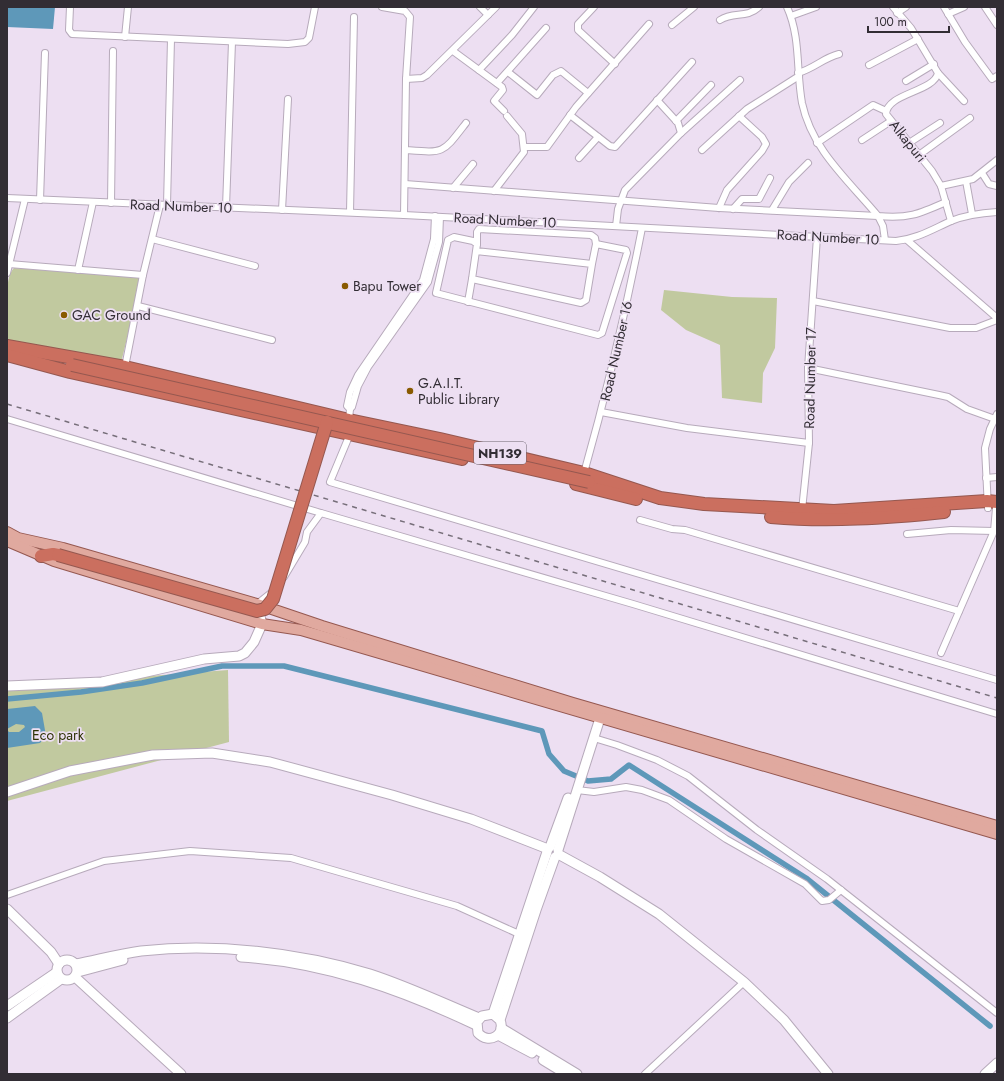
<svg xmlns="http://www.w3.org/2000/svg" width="1004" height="1081" viewBox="0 0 1004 1081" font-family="Jost,sans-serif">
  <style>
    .green { fill: #c1c99f }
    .water { fill: #5e98b9 }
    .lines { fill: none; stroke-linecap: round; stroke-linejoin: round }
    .canal { stroke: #5e98b9; stroke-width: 5.5 }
    .street-casing { stroke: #b7aabb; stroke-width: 8 }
    .secondary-casing { stroke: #b7aabb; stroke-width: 11 }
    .primary-casing { stroke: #955850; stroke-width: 12 }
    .highway-casing { stroke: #955850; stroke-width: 14 }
    .street { stroke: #fff; stroke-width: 6 }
    .secondary { stroke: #fff; stroke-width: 9 }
    .primary { stroke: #e0a99f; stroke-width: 10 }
    .highway { stroke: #cb6f5f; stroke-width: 12 }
    .rail { stroke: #766e79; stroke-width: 1.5; stroke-dasharray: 5 5; stroke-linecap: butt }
    .highway-bridge-casing { stroke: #955850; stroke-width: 14; stroke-linecap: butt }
    .highway-bridge { stroke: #cb6f5f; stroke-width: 12 }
    .poi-dot { fill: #895a00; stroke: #eddff2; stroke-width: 1.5 }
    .labels { text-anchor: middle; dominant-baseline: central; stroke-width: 3.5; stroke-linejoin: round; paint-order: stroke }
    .shield { fill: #eddff2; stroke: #6a626d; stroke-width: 1 }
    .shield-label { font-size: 13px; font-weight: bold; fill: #322d34 }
    .street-label { font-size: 14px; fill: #322d34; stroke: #eddff2 }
    .poi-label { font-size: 14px; fill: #322d34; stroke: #eddff2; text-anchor: start }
    .park-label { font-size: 14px; fill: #2d3204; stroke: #eddff2 }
  </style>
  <rect width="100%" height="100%" fill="#eddff2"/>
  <g class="green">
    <path d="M14,268L139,277L141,281L121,363L7,342C7,326 3,277 14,268Z"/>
    <path d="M664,290L732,297L777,298L775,348L763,373L762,403L722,398L720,345L686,330L661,310Z"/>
    <path d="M228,670L229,742L7,801V687Z"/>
  </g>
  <g class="water">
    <path d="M7,7H55L53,29L7,27Z"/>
    <path d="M35,706L42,713L46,736L40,743L7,748V730L9,732H19L25,727L24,725L16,724L7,729V709Z"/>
  </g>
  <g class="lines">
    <path class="canal" d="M7,699L81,692L142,683L222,666H284L542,731L549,754L564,771L588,781L611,779L629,765L806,878L990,1026"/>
    <g class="street-casing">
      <g id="street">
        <path d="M70,7L69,30L72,34L288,44L305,42L309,38L315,7"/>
        <path d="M382,7L405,11L410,17L406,79L404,215"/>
        <path d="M480,7L488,15"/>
        <path d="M594,7L578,24V30L615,64"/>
        <path d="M787,7C801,38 796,70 802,103C812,150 848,180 878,216C908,219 919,214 946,202"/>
        <path d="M893,7L911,28L938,73C934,92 887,93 886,114L932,171L941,186L951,221"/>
        <path d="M944,7L965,42L992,79L997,76"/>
        <path d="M985,7L997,25"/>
        <path d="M897,13L906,7"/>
        <path d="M948,14L964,7"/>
        <path d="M791,16L816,7"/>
        <path d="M720,20C734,11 746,19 759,7"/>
        <path d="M672,25L694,7"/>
        <path d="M125,37L128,7"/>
        <path d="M453,51L502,87L503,90L494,101L504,111"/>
        <path d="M869,65L918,39"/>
        <path d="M479,70L512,35L534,7"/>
        <path d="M508,72L537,95L553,75L561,71L588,93"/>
        <path d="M798,73C815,68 823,58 839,54"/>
        <path d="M938,73L964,101"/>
        <path d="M406,79L422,78L427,75L496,7"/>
        <path d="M906,81L934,64"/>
        <path d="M497,83L546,28"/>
        <path d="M570,115L610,146L615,147L692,62"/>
        <path d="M676,121L711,85"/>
        <path d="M681,133L740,80"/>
        <path d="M862,140L891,121"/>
        <path d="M817,143L873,105L886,111"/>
        <path d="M909,143L940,123"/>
        <path d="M525,147H547L576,107L649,24"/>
        <path d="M405,150C445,153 442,154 466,123"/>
        <path d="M702,150L747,109L799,76"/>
        <path d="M919,155L970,118"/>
        <path d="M579,158L598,137"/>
        <path d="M982,173L989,184L997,186"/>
        <path d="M966,181L972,214"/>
        <path d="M405,184L719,208L878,216L883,226L885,240"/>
        <path d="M941,186L973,179L997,160"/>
        <path d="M453,188L473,164"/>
        <path d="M494,191L524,152L522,134L507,116"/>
        <path d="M7,198L404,215L896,241C917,239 933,229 951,221C966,215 981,213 997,212"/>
        <path d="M40,200L45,53"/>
        <path d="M111,203L113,51"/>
        <path d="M167,205L171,39"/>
        <path d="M226,207L232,42"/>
        <path d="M719,208L727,190L762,151L766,144L762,137L739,116"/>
        <path d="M733,209L742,199H759L770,178"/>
        <path d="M282,210L288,99"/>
        <path d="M772,210L789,182L808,163"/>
        <path d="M350,212L354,17"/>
        <path d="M616,226L618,209L625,190L681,133L678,123L657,100"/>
        <path d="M152,239L255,266"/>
        <path d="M907,240L997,318"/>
        <path d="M477,244V232L479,229L591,235L595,238L596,244"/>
        <path d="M476,251L592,264L586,300L581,303L472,279L477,244L473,241L454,237L448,240L436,293L598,335L602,333L627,253L626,250L596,244L592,264"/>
        <path d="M9,264L143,275"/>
        <path d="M78,270L93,202"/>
        <path d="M7,273L25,199"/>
        <path d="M813,301L950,328H976L997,320"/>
        <path d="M468,302L472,279"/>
        <path d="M138,306L272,340"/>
        <path d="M125,367L143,275L160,205"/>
        <path d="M808,368L939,395L948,397L967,409L995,419"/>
        <path d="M350,409L352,407L358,386L368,367L428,282L439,242L440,217"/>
        <path d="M601,412L687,428L809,443"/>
        <path d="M7,419L321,513"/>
        <path d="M349,420L350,409L347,406L350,392L358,375L423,280L434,239L435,216"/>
        <path d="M350,434L330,482L997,680"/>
        <path d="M584,473C607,392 626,310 642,228"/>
        <path d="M986,478L997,477"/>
        <path d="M988,508L985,448L990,429L997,414"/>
        <path d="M802,510L809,443L808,368L817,237"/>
        <path d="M640,520L672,529L685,530L959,611"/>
        <path d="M907,534L951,530L994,531"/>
        <path d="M284,577L305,542L307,532L321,513L633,604L997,714"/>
        <path d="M257,604L272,592"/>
        <path d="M941,653L994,531L996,508"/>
        <path d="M594,738L617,745L657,760L688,776L757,830L827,879L997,1013"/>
        <path d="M577,790L594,792L626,787L642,790L669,800L726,839L805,884L822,901L829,900L841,890"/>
        <path d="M7,895L104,861L190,851L291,858L457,906L519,934"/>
        <path d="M645,1074L744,982"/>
      </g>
    </g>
    <g class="secondary-casing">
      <g id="secondary">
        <path d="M7,686L102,682L204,659L239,656L245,653L254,642L262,624L257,605"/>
        <path d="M7,792L70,771L153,755L212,753L270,762L392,795L471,819L548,849"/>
        <path d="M550,847L568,798"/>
        <path d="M558,850L602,712"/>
        <path d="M558,854L600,877L659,914L744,982L784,1020L828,1074"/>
        <path d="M7,909L51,952L59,964"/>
        <path d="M241,957C325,962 402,990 476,1025"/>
        <circle cx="67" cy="970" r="10"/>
        <path d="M76,964C97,960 119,954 141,951C216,943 297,952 370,974C407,986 443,1003 479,1018"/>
        <path d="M78,972L123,960"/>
        <path d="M75,977L181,1074"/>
        <path d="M7,1006L57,972"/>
        <path d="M493,1014L547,852"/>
        <path d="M7,1018L61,979"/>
        <path d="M500,1020L493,1014L482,1016L477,1022L478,1033C489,1045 506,1035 500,1020L536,910L555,857"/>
        <path d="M501,1028L577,1074"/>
        <path d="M498,1035L532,1053"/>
        <path d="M543,1060L566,1074"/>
        <path d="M985,1074L997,1063"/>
      </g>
    </g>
    <g class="primary-casing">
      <g id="primary">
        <path d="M7,532L18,538L63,548L257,604L322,626L573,703L997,826"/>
        <path d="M7,541L54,561L262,624L301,630L997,834"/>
      </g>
    </g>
    <g class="highway-casing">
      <g id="highway">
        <path d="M7,346L125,367L349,420L440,439L584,473L660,498L704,504L834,511L987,501L997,502"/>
        <path d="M7,355L70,372L462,459"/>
        <path d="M576,484L636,499"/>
        <path d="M771,517C829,522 886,518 944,512"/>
        <path d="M41,556L53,554L58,555"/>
      </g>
    </g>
    <use href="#street" class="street"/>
    <use href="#secondary" class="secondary"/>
    <use href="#primary" class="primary"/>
    <use href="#highway" class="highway"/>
    <path class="rail" d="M7,404L997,698"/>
    <g class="highway-bridge-casing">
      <g id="highway-bridge">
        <path d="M72,365L589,482"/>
        <path d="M58,555L257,611L265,609L273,599L327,422"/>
      </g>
    </g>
    <use href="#highway-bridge" class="highway-bridge"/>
  </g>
  <g class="poi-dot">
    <circle cx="345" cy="286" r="4"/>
    <circle cx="64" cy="315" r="4"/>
    <circle cx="410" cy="391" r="4"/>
  </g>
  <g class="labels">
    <rect class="shield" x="474" y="442" width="52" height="22" rx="3"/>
    <g class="shield-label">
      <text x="500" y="453">NH139</text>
    </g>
    <g class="street-label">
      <text transform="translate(908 141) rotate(51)">Alkapuri</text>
      <text transform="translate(181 206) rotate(2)">Road Number 10</text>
      <text transform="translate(505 220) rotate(3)">Road Number 10</text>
      <text transform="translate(828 237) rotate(3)">Road Number 10</text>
      <text transform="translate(616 351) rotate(-77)">Road Number 16</text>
      <text transform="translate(810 378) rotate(-89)">Road Number 17</text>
    </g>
    <g class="poi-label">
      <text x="353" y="286">Bapu Tower</text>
      <text x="72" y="315">GAC Ground</text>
      <text x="418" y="383">G.A.I.T.<tspan x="418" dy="16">Public Library</tspan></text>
    </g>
    <g class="park-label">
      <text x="58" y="735">Eco park</text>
    </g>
  </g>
  <rect width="1004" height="1081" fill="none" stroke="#322d34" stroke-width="16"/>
  <path d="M868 26v6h81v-6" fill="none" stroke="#322d34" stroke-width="2"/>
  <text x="874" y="26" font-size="12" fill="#322d34" stroke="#eddff2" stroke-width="3" paint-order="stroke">100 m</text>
</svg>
